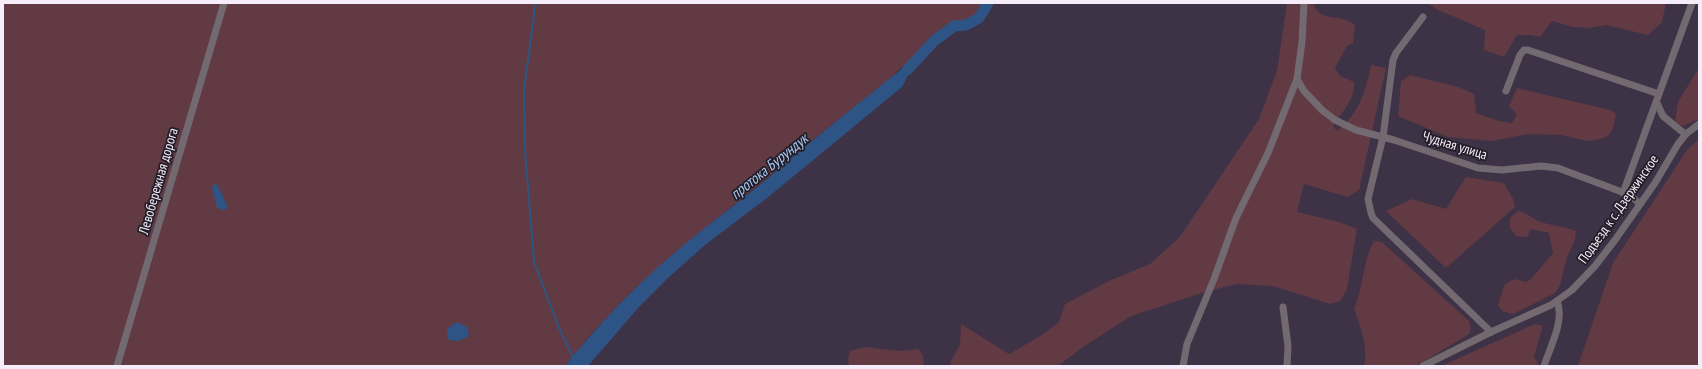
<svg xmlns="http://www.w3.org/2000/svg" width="1702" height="369" viewBox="0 0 1702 369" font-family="'PT Sans Narrow',sans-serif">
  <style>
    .green { fill: #613a43 }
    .water { fill: #2e5486 }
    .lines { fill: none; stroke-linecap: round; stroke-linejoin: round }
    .stream { stroke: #2e5486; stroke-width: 2 }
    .river { stroke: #2e5486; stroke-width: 11 }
    .minor { stroke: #736970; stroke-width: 7 }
    .labels { text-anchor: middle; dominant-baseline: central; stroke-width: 3.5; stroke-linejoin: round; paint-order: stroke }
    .street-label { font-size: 14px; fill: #f5edfa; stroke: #221d26 }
    .water-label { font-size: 15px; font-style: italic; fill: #a9cbf9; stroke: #221d26 }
  </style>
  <rect width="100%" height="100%" fill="#3e3246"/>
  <g class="green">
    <path d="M3,3H988L979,18L966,25L954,26L934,41L916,59L902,67L887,81L810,142L766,179L672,255L631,292L590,335L565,366H3Z"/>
    <path d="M1287,3H1313C1320,21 1332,15 1346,20C1349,21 1352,23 1355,25L1353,43L1347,46L1335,68L1340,76L1354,82C1356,97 1343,112 1334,123V128L1338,131C1360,110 1365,94 1371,65L1386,68L1359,190L1348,197L1304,184L1297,212L1339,222L1357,229L1347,289L1340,301L1330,304L1273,286L1237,284L1205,292L1131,316L1083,347L1058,366H951L950,362L960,345L961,324L1009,354L1042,335L1059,322L1065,304L1109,281L1150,264L1179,238L1259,119L1277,71Z"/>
    <path d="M1427,3H1666L1662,22L1648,35L1606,25L1589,28L1572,27L1552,21L1540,37L1529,35H1517L1504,57L1484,50L1485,30L1438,10Z"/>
    <path d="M1699,68V119L1682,126L1675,121L1678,102Z"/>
    <path d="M1410,75L1458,87L1474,94L1476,113L1499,121L1512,123L1517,114L1509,106L1517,88L1610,110L1616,114L1613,128L1608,136L1601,139L1588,141L1561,135L1529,134L1491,141L1448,137L1398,116L1401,81Z"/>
    <path d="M1699,139V366H1578L1613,263L1687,150Z"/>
    <path d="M1466,177L1504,183L1513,199L1515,207L1446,268L1386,211L1412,199L1446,209Z"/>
    <path d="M1518,211C1528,213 1535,221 1544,223C1555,226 1566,227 1576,231L1575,240L1567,257L1560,285L1555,293L1513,314L1502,311L1498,305L1505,284L1515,279L1526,282L1532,278L1553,253L1549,233L1531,229L1527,237L1516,236L1510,228V218Z"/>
    <path d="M1374,241L1382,242L1469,321L1471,328L1469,334L1416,366H1364C1368,346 1361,327 1354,309C1364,287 1362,262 1374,241Z"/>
    <path d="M1535,324L1543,326L1534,356L1539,366H1441Z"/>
    <path d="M865,347L900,351L918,349L923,355L924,366H849L848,358L850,351Z"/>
  </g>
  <g class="water">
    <path d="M916,59L902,87L767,198L705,245L669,277L638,308L588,366H565C597,326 633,288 672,255C703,228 736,205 767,179C802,149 837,120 873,92C887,81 900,69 916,59Z"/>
    <path d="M216,183L221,192L228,208L224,210L217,208L212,187Z"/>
    <path d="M457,322L467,327L469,336L459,341L449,340L447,335L448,328Z"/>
  </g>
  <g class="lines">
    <path class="stream" d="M534,3V15L524,90L525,150L534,262L559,328L574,359"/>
    <path class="river" d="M907,70L934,41L954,26L966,25L979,18L988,3"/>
    <g class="minor">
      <path d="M1423,17L1396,53L1393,60L1383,137L1368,199L1371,213L1373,218L1491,332"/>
      <path d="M1297,79L1304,91L1322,110L1335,120L1356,130L1394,140L1478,168L1502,170L1541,166L1558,168L1630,195L1640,204"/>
      <path d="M1506,91L1520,55L1524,50H1528L1659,94"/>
      <path d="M1657,103L1663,116L1685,134"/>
      <path d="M1623,193L1692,3"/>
      <path d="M1283,307L1288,346L1287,366"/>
      <path d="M117,366L224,3"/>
      <path d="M1183,366L1187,344L1214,279L1236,218L1268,153L1297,79L1302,42L1304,3"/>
      <path d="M1423,366L1491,332L1551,305L1572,290L1595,266L1615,240L1655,183L1678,144L1686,134L1699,124"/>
      <path d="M1544,366C1550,347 1565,320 1557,301"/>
    </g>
  </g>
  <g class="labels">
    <g class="street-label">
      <text transform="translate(1455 145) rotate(17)">Чудная улица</text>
      <text transform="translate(158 181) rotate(-74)">Левобережная дорога</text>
      <text transform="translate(1618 209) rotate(-55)">Подъезд к с. Дзержинское</text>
    </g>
    <g class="water-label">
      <text transform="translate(769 166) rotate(-39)">протока Бурундук</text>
    </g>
  </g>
  <rect width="1702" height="369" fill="none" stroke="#f5edfa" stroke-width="8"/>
</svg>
